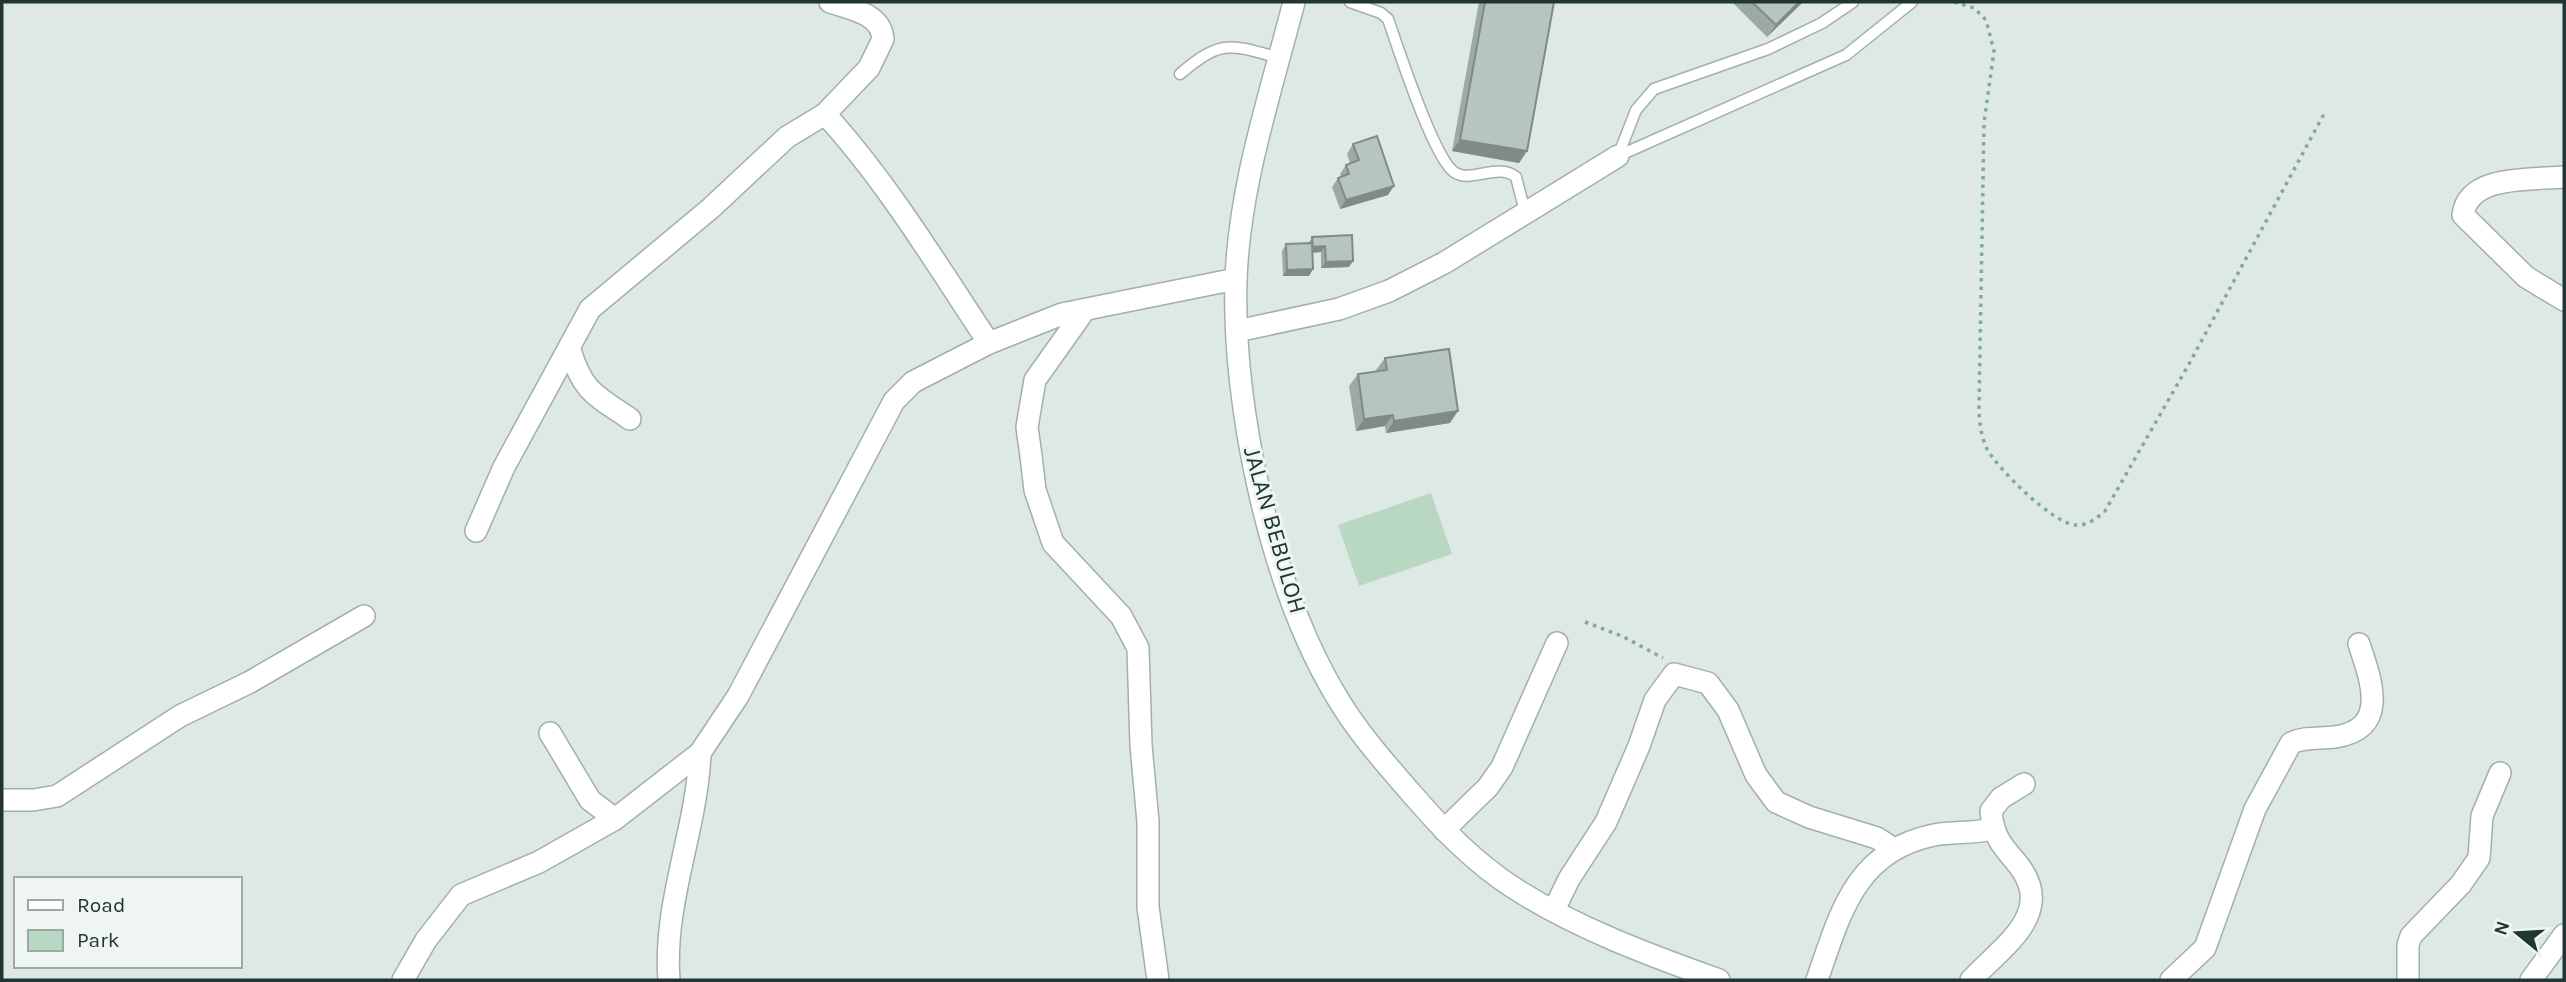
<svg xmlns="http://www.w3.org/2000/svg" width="2566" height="982" viewBox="0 0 2566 982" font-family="Karla,sans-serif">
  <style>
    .green { fill: #b9d8c3 }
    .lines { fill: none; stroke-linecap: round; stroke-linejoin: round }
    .service-casing { stroke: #a2afab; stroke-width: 13 }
    .minor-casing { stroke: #a2afab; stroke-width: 24 }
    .secondary-casing { stroke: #9fb3ad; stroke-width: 24 }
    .path { stroke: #82a99f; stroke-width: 3.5; stroke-dasharray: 3.5 5; stroke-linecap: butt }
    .service { stroke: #fff; stroke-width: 10 }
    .minor { stroke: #fff; stroke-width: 21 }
    .secondary { stroke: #fff; stroke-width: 21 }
    .wall { fill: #9da9a5 }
    .shaded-wall { fill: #808a86 }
    .building { fill: #b7c5c0; stroke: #808a86; stroke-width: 2 }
    .labels { text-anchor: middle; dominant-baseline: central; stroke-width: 6; stroke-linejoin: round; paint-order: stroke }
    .street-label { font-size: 24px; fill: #213632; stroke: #eef5f2 }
  </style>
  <rect width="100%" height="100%" fill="#dee8e4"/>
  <path class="green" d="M1431,493L1452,554L1359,586L1338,525Z"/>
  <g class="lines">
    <g class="service-casing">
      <g id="service">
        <path d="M1350,2L1381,13L1388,19C1398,48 1433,157 1454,172C1471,184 1497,162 1516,177L1525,212"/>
        <path d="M1180,74C1221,39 1230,44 1279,58"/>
        <path d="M1618,156L1846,55L1912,2"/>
        <path d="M1618,156L1636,110L1654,89L1768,49L1822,23L1853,2"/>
      </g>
    </g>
    <g class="minor-casing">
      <g id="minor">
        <path d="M825,114L869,68L883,39C881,13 850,9 830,2"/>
        <path d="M2564,177C2533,180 2468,174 2463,215L2526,277L2564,300"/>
        <path d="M1084,311L1035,380L1027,427L1031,456L1035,490L1053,543L1121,616L1138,648L1141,745L1148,822V907L1158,980"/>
        <path d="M1237,331L1339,309L1389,291L1444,263L1618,156"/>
        <path d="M570,350C583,392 595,395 630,419"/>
        <path d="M476,531L504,467L590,309L711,208L787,137L825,114C888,183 937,265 989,343"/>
        <path d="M550,733L590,800L615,819"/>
        <path d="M2,800H33L57,796L180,716L250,682L364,616"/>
        <path d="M1444,830L1488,787L1502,767L1557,643"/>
        <path d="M1554,910L1569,879L1606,822L1639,746L1655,700L1674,674L1708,683L1728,710L1756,775L1776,802L1809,817L1877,838L1894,849"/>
        <path d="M403,980L426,940L461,895L539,862L615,819L700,753L738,696L894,401L913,382L989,343L1062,314L1236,279"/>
        <path d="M669,980C663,902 697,830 700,753"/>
        <path d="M1817,980C1840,914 1855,851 1934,835C1953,831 1973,834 1992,829"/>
        <path d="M1971,980C2004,945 2058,912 2016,862C2001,845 1993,835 1991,811L2001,798L2024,784"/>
        <path d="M2171,980L2205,948L2255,809L2291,743C2306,736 2319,739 2335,737C2390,729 2371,680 2359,644"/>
        <path d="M2408,980V945L2411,936L2461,884L2479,858L2482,816L2500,773"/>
        <path d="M2531,980L2564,935"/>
      </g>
    </g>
    <g class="secondary-casing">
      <path id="secondary" d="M1294,2C1271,92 1239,186 1236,280C1232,407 1271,590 1338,699C1359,734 1386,764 1412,794C1443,830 1475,863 1514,888C1576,928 1649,955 1719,980"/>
    </g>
    <g class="path">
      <path d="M1954,2L1974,8L1986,20L1994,51L1984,123L1979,407C1979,421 1981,436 1987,449C1998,469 2053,524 2076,525C2087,526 2097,518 2105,511L2189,364L2324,114"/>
      <path d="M1585,622L1622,636L1663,658"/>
    </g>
    <use href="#service" class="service"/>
    <use href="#minor" class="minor"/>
    <use href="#secondary" class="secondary"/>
  </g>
  <g class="wall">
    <path d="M1479,2H1554L1527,151L1519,163L1452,151Z"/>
    <path d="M1732,2H1803L1767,37Z"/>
    <path d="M1353,144L1388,195L1340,209L1332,187L1338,178L1341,177L1340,174L1346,165L1350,163L1347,154Z"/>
    <path d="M1312,237L1349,267L1321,268V252L1313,253V269L1309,276H1283L1282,251L1286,244H1308Z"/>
    <path d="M1385,358L1450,423L1386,433L1385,426L1356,431L1349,386L1358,374L1377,371L1376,370Z"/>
  </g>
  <g class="shaded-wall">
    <path d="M1799,2H1803L1767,37L1776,25Z"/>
    <path d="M1460,140L1527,151L1519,163L1452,151Z"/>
    <path d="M1394,186L1388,195L1340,209L1346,200Z"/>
    <path d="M1325,246L1321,252L1308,253L1313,247Z"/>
    <path d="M1353,261L1349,267L1321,268L1326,262Z"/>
    <path d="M1313,269L1309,276H1283L1287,270Z"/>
    <path d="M1458,411L1450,423L1386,433L1394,421Z"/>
    <path d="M1393,415L1385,426L1356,431L1364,419Z"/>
  </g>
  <g class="building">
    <path d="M1485,2H1554L1527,151L1460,140Z"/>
    <path d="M1752,2H1799L1776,25Z"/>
    <path d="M1377,136L1394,186L1346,200L1338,178L1349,174L1346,165L1359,160L1353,144Z"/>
    <path d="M1352,235L1353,261L1326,262L1325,246L1313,247L1312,237Z"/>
    <path d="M1312,243L1313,269L1287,270L1286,244Z"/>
    <path d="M1449,349L1458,411L1394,421L1393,415L1364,419L1358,374L1387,370L1385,358Z"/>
  </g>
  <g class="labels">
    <g class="street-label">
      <text transform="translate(1275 530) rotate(74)">JALAN BEBULOH</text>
    </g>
  </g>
  <rect width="2566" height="982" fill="none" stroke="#213632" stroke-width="7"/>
  <rect x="14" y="877" width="228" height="91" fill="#eef5f2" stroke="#9ca9a5" stroke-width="2"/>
  <rect x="28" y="900" width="35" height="10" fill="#ffffff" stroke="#9ca9a5" stroke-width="2"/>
  <text x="77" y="912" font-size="21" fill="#213632">Road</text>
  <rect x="28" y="930" width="35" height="21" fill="#b9d8c3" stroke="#9ca9a5" stroke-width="2"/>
  <text x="77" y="947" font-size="21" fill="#213632">Park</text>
  <g transform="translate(2517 933) rotate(288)" stroke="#eef5f2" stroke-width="5" paint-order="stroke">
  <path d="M0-5L12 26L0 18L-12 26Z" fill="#213632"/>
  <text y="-10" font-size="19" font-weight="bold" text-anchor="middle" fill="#213632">N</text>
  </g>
</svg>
